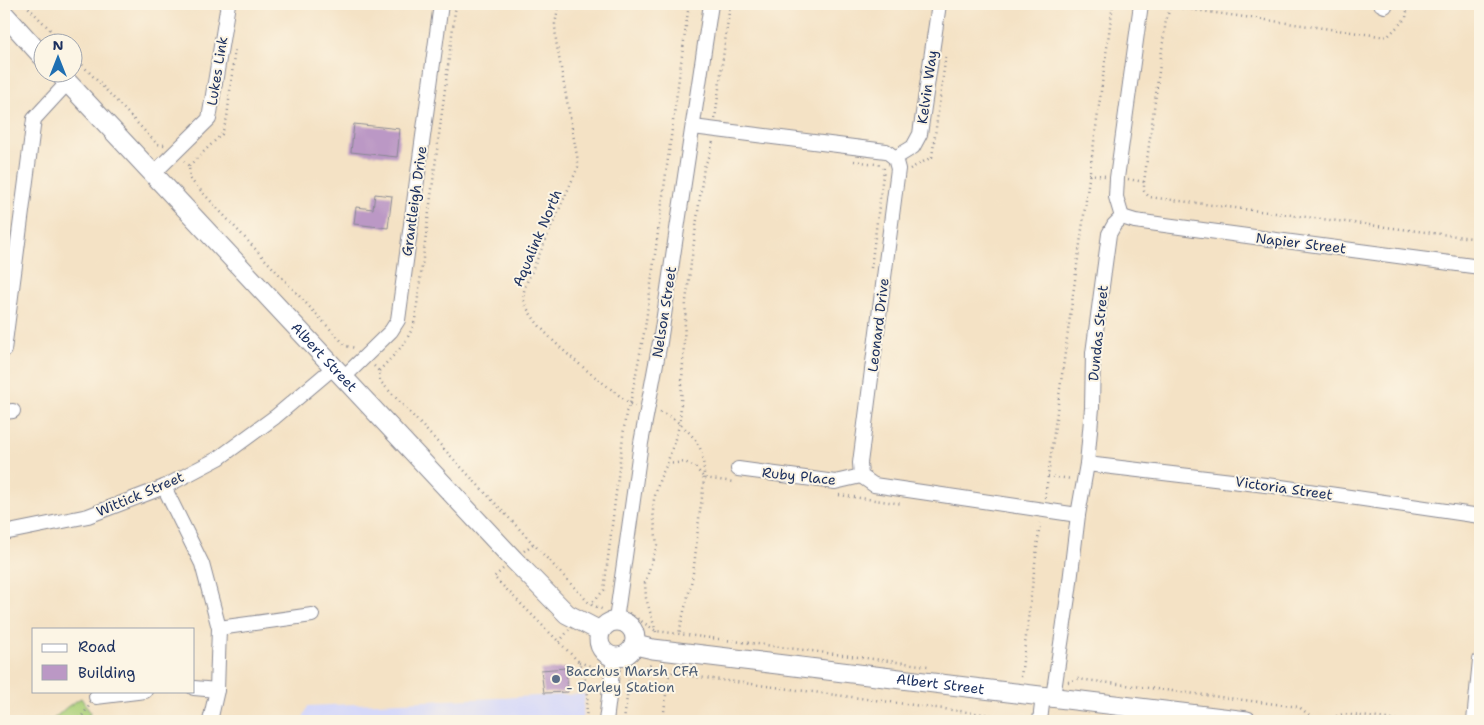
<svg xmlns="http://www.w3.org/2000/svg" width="1484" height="725" viewBox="0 0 1484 725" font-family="'Shantell Sans',sans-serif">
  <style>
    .built { fill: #d5d8f9 }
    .green { fill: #acd079; stroke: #64806c }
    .building { fill: #bb98c5 }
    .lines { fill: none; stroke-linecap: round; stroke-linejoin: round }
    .street-casing { stroke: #888892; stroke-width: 16 }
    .secondary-casing { stroke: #888892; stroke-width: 21 }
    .path { stroke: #888892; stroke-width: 2.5; stroke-dasharray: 1 4; stroke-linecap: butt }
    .street { stroke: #fff; stroke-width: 14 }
    .secondary { stroke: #fff; stroke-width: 19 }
    .service-dot { fill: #5c6f8a; stroke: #fcf5e5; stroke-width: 2 }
    .labels { text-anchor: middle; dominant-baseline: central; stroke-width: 4; stroke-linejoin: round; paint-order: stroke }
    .street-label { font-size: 14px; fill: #1b2f5e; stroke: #fcf5e5 }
    .service-label { font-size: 14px; fill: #4e5e75; stroke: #fcf5e5; text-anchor: start }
  </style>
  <rect width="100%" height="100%" fill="#fcf5e5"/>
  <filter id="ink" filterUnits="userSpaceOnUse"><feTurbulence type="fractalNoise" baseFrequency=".02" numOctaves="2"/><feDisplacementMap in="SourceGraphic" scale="10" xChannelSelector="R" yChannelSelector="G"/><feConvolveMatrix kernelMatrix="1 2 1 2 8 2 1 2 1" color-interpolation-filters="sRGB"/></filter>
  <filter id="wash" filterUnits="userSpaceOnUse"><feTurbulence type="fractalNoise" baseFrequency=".0096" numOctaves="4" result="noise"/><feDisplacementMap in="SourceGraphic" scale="20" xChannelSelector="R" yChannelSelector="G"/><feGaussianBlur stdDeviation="1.12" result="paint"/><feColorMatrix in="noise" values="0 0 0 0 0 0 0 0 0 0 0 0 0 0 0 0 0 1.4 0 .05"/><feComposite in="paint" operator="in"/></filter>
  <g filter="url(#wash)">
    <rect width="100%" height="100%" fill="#f4e2c5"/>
    <path class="built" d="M585,694L582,721H302L308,706Z"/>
    <path class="green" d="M81,698L90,712L88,721H51L67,707Z"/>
    <g id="blocks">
      <g class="building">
        <path d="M354,124L400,129L397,157L351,152Z"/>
        <path d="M375,194L392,196L388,228L354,224L356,207L373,209Z"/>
        <path d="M566,668L568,692L544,693L541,670Z"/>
      </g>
    </g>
  </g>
  <g filter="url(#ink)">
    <use href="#blocks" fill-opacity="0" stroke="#888892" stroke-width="1"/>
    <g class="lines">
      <g class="street-casing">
        <g id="street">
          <path d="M1381,4L1385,6"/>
          <path d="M693,127L886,151L895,158L898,169L860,463L861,476L874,485L1078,515"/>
          <path d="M895,158L913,147L920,134L939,4"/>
          <path d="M153,174L209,119L228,4"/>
          <path d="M1122,217L1135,221L1480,267"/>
          <path d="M4,350L34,119L68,82"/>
          <path d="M343,378L391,331L398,320L441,4"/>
          <path d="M4,412L13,411"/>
          <path d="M1087,464L1274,486L1480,516"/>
          <path d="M738,469L835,482L861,476"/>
          <path d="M164,487L202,564L219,628L217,690L210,721"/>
          <path d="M4,533L88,516L164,487L219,458L275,417L333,368"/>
          <path d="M616,620L641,443L660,342L711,4"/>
          <path d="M219,628L312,615"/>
          <path d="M194,688L217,690"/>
          <path d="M96,697L145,691"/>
          <path d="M1053,697L1069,590L1078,515L1087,464L1092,408L1093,353L1109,234L1114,225L1122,217L1116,197L1117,178L1141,4"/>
          <path d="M606,721L614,657"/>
          <path d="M1040,721L1043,696"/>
          <path d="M1474,721L1480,660"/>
        </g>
      </g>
      <g class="secondary-casing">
        <g id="secondary">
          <path d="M4,14L42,56"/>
          <path id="s1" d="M58,72L514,560L567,614L600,631"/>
          <circle cx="617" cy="639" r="18"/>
          <path id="s2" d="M635,645L653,649L1247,721"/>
        </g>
      </g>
      <g class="path">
        <path d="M25,4L62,42"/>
        <path d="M559,4L555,24L556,41L578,161V167L527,282C524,289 522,297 525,304C542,340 599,379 630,404L635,406"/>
        <path d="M1152,4L1387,37L1406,18L1408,4"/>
        <path d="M72,54L157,144L165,145"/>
        <path d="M715,119L730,4"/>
        <path d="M184,161L189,166L190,179L346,346L356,348"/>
        <path d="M854,161L883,165"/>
        <path d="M189,166L222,134L227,118L235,47"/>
        <path d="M910,169L932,157L946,54"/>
        <path d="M1089,174L1105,176"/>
        <path d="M1128,179L1144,182V191L1149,197L1480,239"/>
        <path d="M1144,182L1166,20L1170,8"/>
        <path d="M871,268L884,167"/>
        <path d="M374,366L379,371L380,381L590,604L604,610"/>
        <path d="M379,371C395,353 408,344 415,320L456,4"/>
        <path d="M660,412C675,417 698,437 702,454C706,473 703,491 700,511C697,533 696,556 692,579C688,598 682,616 679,635"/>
        <path d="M667,464L685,462L696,468L704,478L734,482"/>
        <path d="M1048,476L1072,479"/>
        <path d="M839,495L903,504"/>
        <path d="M1045,498L1113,4"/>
        <path d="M524,551L533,544"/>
        <path d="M503,569L494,577L579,662L588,688L586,721"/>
        <path d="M590,605L604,590L626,412L630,404L645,328L689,4"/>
        <path d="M629,613L656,631L928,666"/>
        <path d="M656,632L646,598L645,583L657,545L653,511L654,499L660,478L667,464L680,423L686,301L704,167L709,157L713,142"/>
        <path d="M559,642L569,630"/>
        <path d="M579,662L601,670"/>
        <path d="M676,668L682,675L1029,720"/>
        <path d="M1021,677L1040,523"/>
        <path d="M1068,682L1078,679L1299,707L1317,721"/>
        <path d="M74,721L82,716L89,706"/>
        <path d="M624,721L630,672L651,665"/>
        <path d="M663,721L668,677L674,671V667"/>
        <path d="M1322,721L1343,714L1405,721"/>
      </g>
      <use href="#street" class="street"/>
      <use href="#secondary" class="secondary"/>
    </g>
  </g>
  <circle class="service-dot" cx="556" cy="679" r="5"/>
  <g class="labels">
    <g class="street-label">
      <text transform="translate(217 71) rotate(-81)">Lukes Link</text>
      <text transform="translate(927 87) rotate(-82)">Kelvin Way</text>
      <text transform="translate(414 201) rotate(-82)">Grantleigh Drive</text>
      <text transform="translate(537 238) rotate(-67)">Aqualink North</text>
      <text transform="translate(1301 243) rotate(7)">Napier Street</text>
      <text transform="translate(664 312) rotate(-81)">Nelson Street</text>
      <text transform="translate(878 325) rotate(-83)">Leonard Drive</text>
      <text transform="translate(1098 333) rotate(-84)">Dundas Street</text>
      <text stroke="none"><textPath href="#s1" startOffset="390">Albert Street</textPath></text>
      <text transform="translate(799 476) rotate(6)">Ruby Place</text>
      <text transform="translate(1284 488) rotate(8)">Victoria Street</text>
      <text transform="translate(140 494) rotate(-23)">Wittick Street</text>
      <text stroke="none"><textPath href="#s2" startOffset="308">Albert Street</textPath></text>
    </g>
    <g class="service-label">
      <text x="566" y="671">Bacchus Marsh CFA<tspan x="566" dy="16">- Darley Station</tspan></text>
    </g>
  </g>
  <rect width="1484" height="725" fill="none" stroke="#fcf5e5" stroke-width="20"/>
  <rect x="32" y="628" width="162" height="65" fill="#fcf5e5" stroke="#a2a6af"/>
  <rect x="42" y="644" width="25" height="8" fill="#ffffff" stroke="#a2a6af"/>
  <text x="78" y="652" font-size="15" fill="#1b2f5e">Road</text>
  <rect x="42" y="665" width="25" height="15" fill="#bb98c5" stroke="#a2a6af"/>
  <text x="78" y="678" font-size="15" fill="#1b2f5e">Building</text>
  <g transform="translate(58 58)"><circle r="24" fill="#fcf5e5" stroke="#a2a6af"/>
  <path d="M0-4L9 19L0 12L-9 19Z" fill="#1f6fb2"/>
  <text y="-8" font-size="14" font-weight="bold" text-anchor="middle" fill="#1b2f5e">N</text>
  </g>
</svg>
